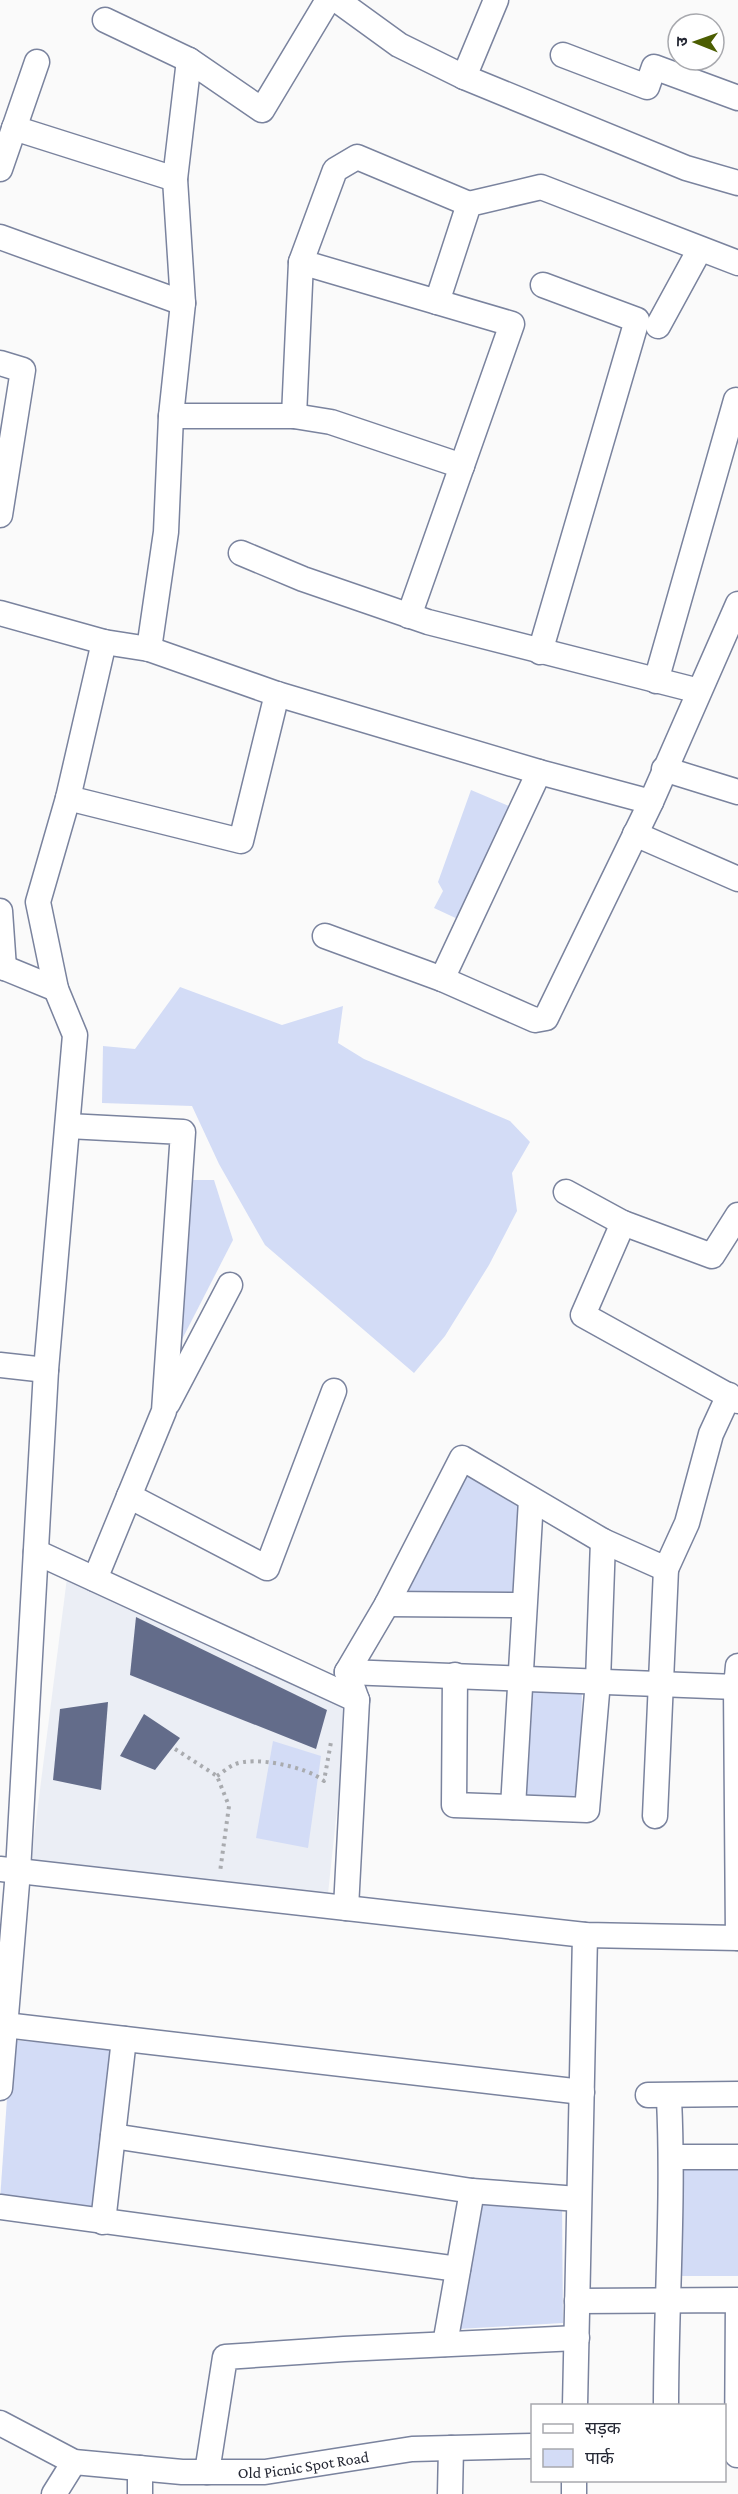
<svg xmlns="http://www.w3.org/2000/svg" width="738" height="2494" viewBox="0 0 738 2494" font-family="'Crimson Pro','Noto Sans Devanagari',serif">
  <style>
    .built { fill: #ebeef5 }
    .green { fill: #d3dcf6 }
    .building { fill: #636c8a }
    .lines { fill: none; stroke-linecap: round; stroke-linejoin: round }
    .minor-casing { stroke: #7a839e; stroke-width: 27 }
    .path { stroke: #a9abaf; stroke-width: 4; stroke-dasharray: 3 4.5; stroke-linecap: butt }
    .minor { stroke: #fff; stroke-width: 24 }
    .labels { text-anchor: middle; dominant-baseline: central; stroke-width: 6; stroke-linejoin: round; paint-order: stroke }
    .street-label { font-size: 16px; fill: #252834; stroke: #fff }
  </style>
  <rect width="100%" height="100%" fill="#fafafa"/>
  <path class="built" d="M68,1570L348,1705L328,1894L31,1860Z"/>
  <g class="green">
    <path d="M471,790L516,809L462,921L434,908L443,891L438,882Z"/>
    <path d="M180,987L282,1025L343,1006L338,1043L364,1059L510,1121L530,1142L512,1173L517,1211L489,1265L445,1336L414,1373L265,1245L219,1164L192,1106L102,1103L103,1046L135,1049Z"/>
    <path d="M187,1180H214L233,1240L174,1355Z"/>
    <path d="M465,1466L525,1502L516,1601L402,1598Z"/>
    <path d="M582,1687L580,1797L522,1795L527,1689Z"/>
    <path d="M273,1741L321,1756L308,1848L256,1838Z"/>
    <path d="M11,2040L113,2048L96,2212L0,2200Z"/>
    <path d="M680,2164L738,2165V2276H678Z"/>
    <path d="M483,2193L562,2203L563,2323L458,2329Z"/>
  </g>
  <g class="building">
    <path d="M136,1617L327,1710L316,1749L130,1675Z"/>
    <path d="M108,1702L101,1790L53,1780L60,1709Z"/>
    <path d="M144,1714L180,1738L155,1770L120,1756Z"/>
  </g>
  <g class="lines">
    <g class="minor-casing">
      <g id="minor">
        <path d="M337,0L399,45L464,77L686,168L738,183"/>
        <path d="M105,20L189,60"/>
        <path d="M563,55L647,87L654,67L738,98"/>
        <path d="M464,77L496,0"/>
        <path d="M14,128L175,179"/>
        <path d="M0,169L37,62"/>
        <path d="M0,237L183,303"/>
        <path d="M437,302L469,204L541,187L738,263"/>
        <path d="M658,326L700,249"/>
        <path d="M0,363L23,370L0,515"/>
        <path d="M171,416H294L331,422L462,466"/>
        <path d="M294,416L301,262"/>
        <path d="M241,553L303,579L428,622L699,691"/>
        <path d="M0,613L104,642"/>
        <path d="M409,616L512,324L301,262L335,170L357,157L469,204"/>
        <path d="M149,649L166,532L171,416L183,303L175,179L189,60L262,110L328,0"/>
        <path d="M540,652L637,320L543,285"/>
        <path d="M656,681L736,400"/>
        <path d="M664,769L738,792"/>
        <path d="M68,798L241,841L277,694"/>
        <path d="M635,834L738,879"/>
        <path d="M0,911L4,968"/>
        <path d="M325,936L442,979L535,1020L546,1018L651,802"/>
        <path d="M0,966L56,989"/>
        <path d="M442,979L539,772"/>
        <path d="M68,1126L183,1132L164,1411L95,1579"/>
        <path d="M566,1192L623,1223"/>
        <path d="M738,1215L712,1256L623,1223L583,1315L738,1401"/>
        <path d="M0,1365L46,1370"/>
        <path d="M168,1403L230,1285"/>
        <path d="M129,1496L267,1568L334,1391"/>
        <path d="M36,1552L357,1700"/>
        <path d="M387,1604L524,1605"/>
        <path d="M347,1672L736,1687L738,1666"/>
        <path d="M455,1675L454,1805L587,1810L598,1681L603,1541"/>
        <path d="M513,1807L531,1500"/>
        <path d="M655,1816L666,1569"/>
        <path d="M0,1869L585,1935L738,1938"/>
        <path d="M346,1908L357,1700L347,1672L387,1604L462,1458L603,1541L666,1569L687,1523L711,1434L729,1395"/>
        <path d="M738,1938L736,1687L738,1684"/>
        <path d="M5,2025L582,2092"/>
        <path d="M0,2088L18,1871L46,1370L75,1035L56,989L38,902L68,798L104,642L149,649L277,694L539,772L651,802L738,604"/>
        <path d="M648,2095L738,2094"/>
        <path d="M113,2136L472,2191L578,2199"/>
        <path d="M672,2157H738"/>
        <path d="M0,2207L458,2269"/>
        <path d="M103,2222L124,2039"/>
        <path d="M577,2301L738,2300L737,2455"/>
        <path d="M445,2344L472,2191"/>
        <path d="M575,2406L585,1935"/>
        <path d="M666,2406C666,2304 674,2201 669,2099L672,2096"/>
        <path id="s1" d="M0,2423L74,2462L182,2472H265L412,2449L532,2446"/>
        <path d="M207,2472L225,2357L344,2349L577,2338"/>
        <path d="M54,2494L74,2462"/>
        <path d="M140,2494V2468"/>
        <path d="M450,2494L451,2448"/>
        <path d="M574,2494V2480"/>
      </g>
    </g>
    <g class="path">
      <path d="M175,1749L217,1776L229,1806L220,1872"/>
      <path d="M217,1776C222,1773 227,1768 233,1765C254,1755 307,1767 324,1781L331,1742"/>
    </g>
    <use href="#minor" class="minor"/>
  </g>
  <g class="labels">
    <g class="street-label">
      <text stroke="none"><textPath href="#s1" startOffset="314">Old Picnic Spot Road</textPath></text>
    </g>
  </g>
  <rect x="531" y="2404" width="195" height="78" fill="#ffffff" stroke="#a8a9ae" stroke-width="1.5"/>
  <rect x="543" y="2424" width="30" height="9" fill="#ffffff" stroke="#a8a9ae" stroke-width="1.5"/>
  <text x="585" y="2434" font-size="18" fill="#252834">सड़क</text>
  <rect x="543" y="2449" width="30" height="18" fill="#d3dcf6" stroke="#a8a9ae" stroke-width="1.5"/>
  <text x="585" y="2464" font-size="18" fill="#252834">पार्क</text>
  <g transform="translate(696 42) rotate(271)"><circle r="28" fill="#ffffff" stroke="#a8a9ae" stroke-width="1.5"/>
  <path d="M0-4.5L10 22L0 15L-10 22Z" fill="#4c5e02"/>
  <text y="-9" font-size="16" font-weight="bold" text-anchor="middle" fill="#252834">उ</text>
  </g>
</svg>
